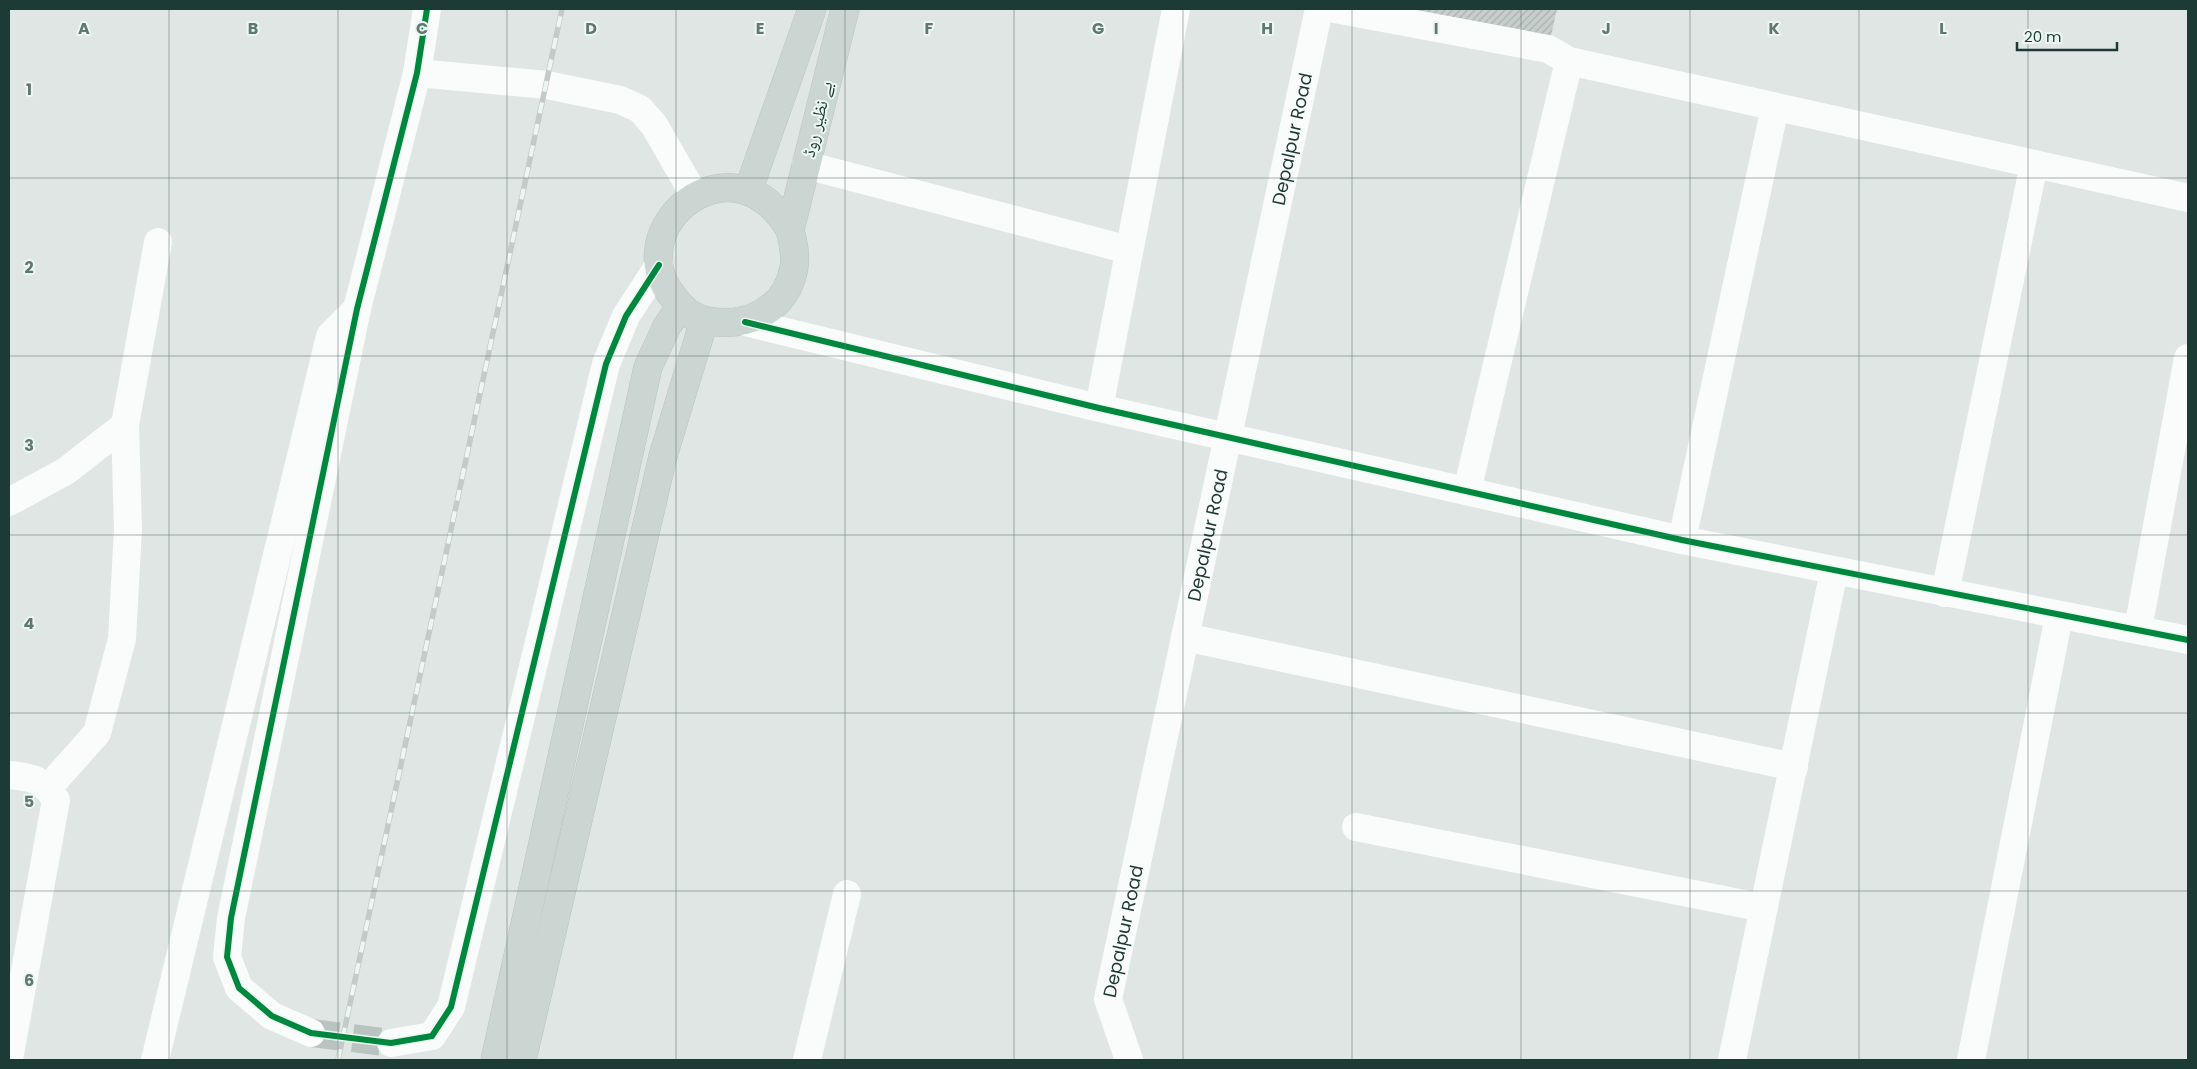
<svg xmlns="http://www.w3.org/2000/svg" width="2197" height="1069" viewBox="0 0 2197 1069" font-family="Poppins,'Noto Naskh Arabic',sans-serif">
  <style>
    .building { fill: url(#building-hatch); filter: url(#shadow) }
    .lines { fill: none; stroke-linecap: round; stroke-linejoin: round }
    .minor-tunnel { stroke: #b9c4c1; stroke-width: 28; stroke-dasharray: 28 14; stroke-linecap: butt }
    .major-casing { stroke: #bac4c2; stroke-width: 29 }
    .minor { stroke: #fafbfb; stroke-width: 28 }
    .major { stroke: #cbd5d2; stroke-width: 28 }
    .rail-casing { stroke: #c5c9c8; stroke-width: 5.5 }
    .rail { stroke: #ecf7f2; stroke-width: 4; stroke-dasharray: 11; stroke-linecap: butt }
    .cycleway-casing { stroke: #ecf7f2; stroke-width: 9 }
    .cycleway { stroke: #00873e; stroke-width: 6 }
    .grid { fill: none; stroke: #617772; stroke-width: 1; stroke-opacity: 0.55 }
    .labels { text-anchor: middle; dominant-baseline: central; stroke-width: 4; stroke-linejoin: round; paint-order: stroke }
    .street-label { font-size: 18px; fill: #1d3b35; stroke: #ecf7f2 }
    .grid-label { font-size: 16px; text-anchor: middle; font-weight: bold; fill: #617772; stroke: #ecf7f2; stroke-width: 4; stroke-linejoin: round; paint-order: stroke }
  </style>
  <defs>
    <pattern id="building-hatch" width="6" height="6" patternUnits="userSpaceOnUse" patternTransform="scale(1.25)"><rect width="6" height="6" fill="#c7cecb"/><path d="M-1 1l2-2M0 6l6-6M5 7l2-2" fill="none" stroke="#aab2af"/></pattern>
    <filter id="shadow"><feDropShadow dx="-4.5" dy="4.5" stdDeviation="0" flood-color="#0004"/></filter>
  </defs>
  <rect width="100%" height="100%" fill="#e0e6e4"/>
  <path class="building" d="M1375,9H1557L1548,49Z"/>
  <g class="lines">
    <path class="minor-tunnel" d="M311,1033L391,1043"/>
    <g class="major-casing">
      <g id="major">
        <path d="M748,191L812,9"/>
        <path d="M790,230C732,130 616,230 674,298C682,309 694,319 708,321C747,328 787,310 794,267C796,255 793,242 790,230L845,9"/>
        <path d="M495,1060L648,367L667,326L681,306"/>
        <path d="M522,1060L663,456L704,321"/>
      </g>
    </g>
    <g class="minor">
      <path d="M1335,9L1548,49L1569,61L2188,198"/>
      <path d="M417,73L547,85L620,100L640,109L654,125L695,196"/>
      <path d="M806,165L1129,250"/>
      <path d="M745,322L1099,408L1682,540L2188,640"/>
      <path d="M1099,408L1176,9"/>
      <path d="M1467,491L1569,61"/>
      <path d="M9,502L66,471L125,425"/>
      <path d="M1682,540L1775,107"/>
      <path d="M1945,593L2034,164"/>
      <path d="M2138,629L2188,358"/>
      <path d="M1185,637L1794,767"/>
      <path d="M9,775C32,777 43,779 56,800L9,1059"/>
      <path d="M48,788L97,733L122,639L128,529L125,425L158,242"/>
      <path d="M1356,827L1764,908"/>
      <path d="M311,1033L272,1016L239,988L227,957L231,918L357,309L417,73L427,9"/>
      <path d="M391,1043L432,1036L451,1007L606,364L626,316L659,265"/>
      <path d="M155,1060L330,336L357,309"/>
      <path d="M807,1060L847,894"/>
      <path id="s1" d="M1129,1060L1108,999L1319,9"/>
      <path d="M1732,1060L1834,571"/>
      <path d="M1971,1060L2059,616"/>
    </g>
    <use href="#major" class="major"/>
    <g class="rail-casing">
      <path id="rail" d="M338,1060L562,9"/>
    </g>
    <use href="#rail" class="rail"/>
    <g class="cycleway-casing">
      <g id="cycleway">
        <path d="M427,9L417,73L357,309L231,918L227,957L239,988L272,1016L311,1033L391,1043L432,1036L451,1007L606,364L626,316L659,265"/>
        <path d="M745,322L1099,408L1682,540L2188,640"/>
      </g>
    </g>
    <use href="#cycleway" class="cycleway"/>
  </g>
  <path class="grid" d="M169,9V1060M338,9V1060M507,9V1060M676,9V1060M845,9V1060M1014,9V1060M1183,9V1060M1352,9V1060M1521,9V1060M1690,9V1060M1859,9V1060M2028,9V1060M9,178H2188M9,356H2188M9,535H2188M9,713H2188M9,891H2188"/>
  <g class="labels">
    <g class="street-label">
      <text transform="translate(817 119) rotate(-76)">بے نظیر روڈ</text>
      <text stroke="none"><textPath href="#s1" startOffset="944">Depalpur Road</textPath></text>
      <text stroke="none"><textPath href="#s1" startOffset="539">Depalpur Road</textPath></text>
      <text stroke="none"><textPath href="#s1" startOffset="134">Depalpur Road</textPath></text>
    </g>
  </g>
  <g class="grid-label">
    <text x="84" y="34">A</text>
    <text x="253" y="34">B</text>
    <text x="422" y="34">C</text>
    <text x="591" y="34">D</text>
    <text x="760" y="34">E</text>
    <text x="929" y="34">F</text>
    <text x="1098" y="34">G</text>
    <text x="1267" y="34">H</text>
    <text x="1436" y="34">I</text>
    <text x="1606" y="34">J</text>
    <text x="1774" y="34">K</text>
    <text x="1943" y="34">L</text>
    <text x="29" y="95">1</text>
    <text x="29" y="273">2</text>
    <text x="29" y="451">3</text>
    <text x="29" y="629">4</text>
    <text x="29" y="807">5</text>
    <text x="29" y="986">6</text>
  </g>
  <rect width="2197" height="1069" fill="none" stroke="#1d3b35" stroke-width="20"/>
  <path d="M2017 42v8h100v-8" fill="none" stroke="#1d3b35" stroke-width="2.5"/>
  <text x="2024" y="42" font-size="15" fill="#1d3b35" stroke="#ecf7f2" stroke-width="4" paint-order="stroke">20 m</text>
</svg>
